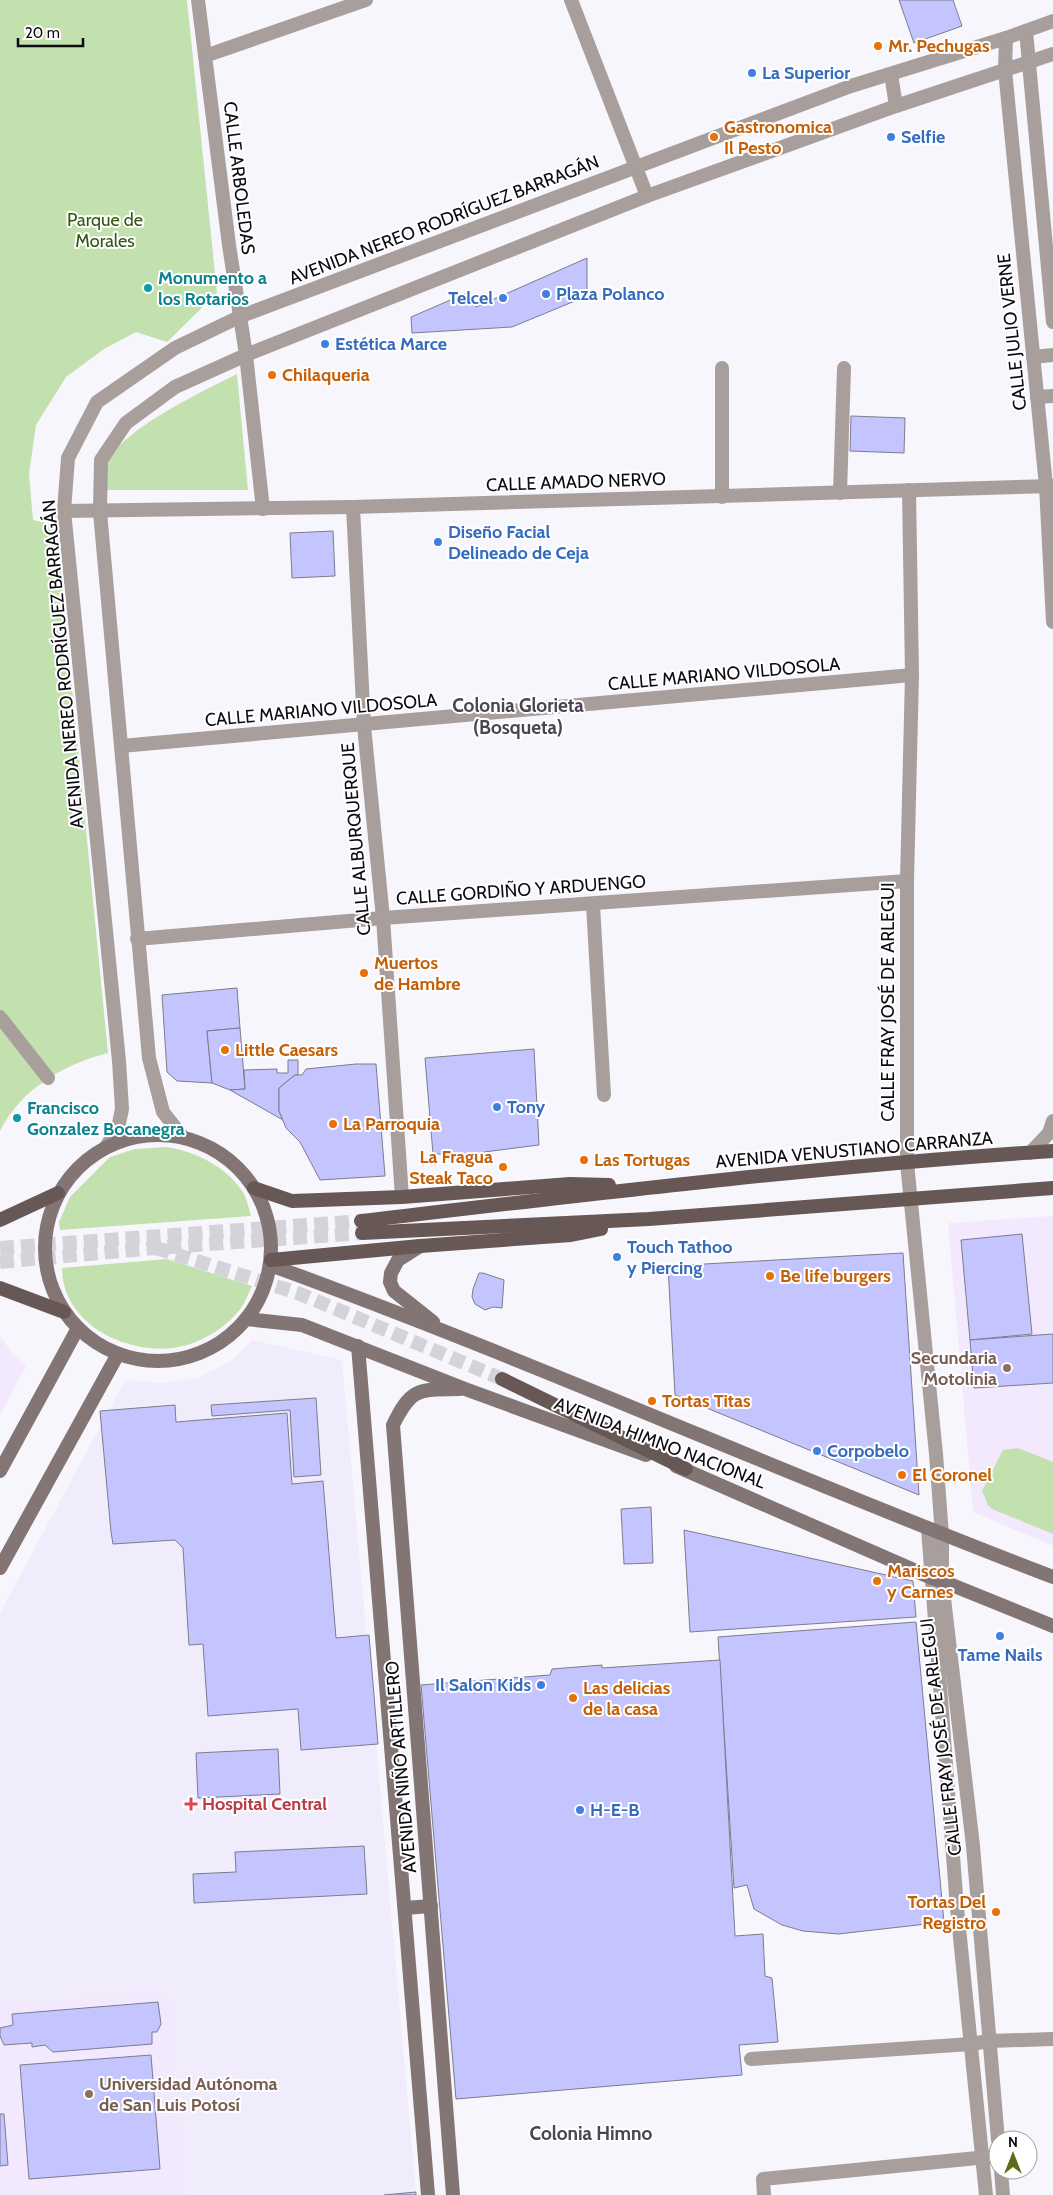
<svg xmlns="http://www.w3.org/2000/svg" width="1053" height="2195" viewBox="0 0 1053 2195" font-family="Cabin,sans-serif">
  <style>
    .built { fill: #f1ecfc }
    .education { fill: #f2e9fe }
    .green { fill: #c2e1af }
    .building { fill: #c4c4ff; stroke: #7c7c8c }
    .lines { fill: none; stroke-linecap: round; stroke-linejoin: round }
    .primary-tunnel { stroke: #d5d3da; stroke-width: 14; stroke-dasharray: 14 7; stroke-linecap: butt }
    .pedestrian { stroke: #a89f9d; stroke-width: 14 }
    .minor { stroke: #a89f9d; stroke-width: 14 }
    .tertiary { stroke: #a89f9d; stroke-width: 14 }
    .secondary { stroke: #827573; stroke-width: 14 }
    .primary { stroke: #675855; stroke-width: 14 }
    .food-dot { fill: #e8710a; stroke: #fff; stroke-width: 2 }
    .shop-dot { fill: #3f7fe0; stroke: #fff; stroke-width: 2 }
    .culture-dot { fill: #0f9aa8; stroke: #fff; stroke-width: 2 }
    .education-dot { fill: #8d6e63; stroke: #fff; stroke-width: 2 }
    .health-dot { fill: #e0444e; stroke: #fff; stroke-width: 2 }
    .labels { text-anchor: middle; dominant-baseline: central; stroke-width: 4; stroke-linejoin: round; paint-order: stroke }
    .food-label { font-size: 18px; font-weight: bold; fill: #c56008; stroke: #fff; text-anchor: start }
    .shop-label { font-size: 18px; font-weight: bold; fill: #366cbe; stroke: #fff; text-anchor: start }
    .street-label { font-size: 18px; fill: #0d0b11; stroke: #fff }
    .park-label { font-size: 18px; fill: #325610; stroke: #fff }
    .culture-label { font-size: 18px; font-weight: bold; fill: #0d838f; stroke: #fff; text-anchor: start }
    .education-label { font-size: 18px; font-weight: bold; fill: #785e54; stroke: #fff; text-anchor: end }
    .health-label { font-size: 18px; font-weight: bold; fill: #be3a42; stroke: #fff; text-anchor: start }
    .neighbourhood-label { font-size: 19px; font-weight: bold; fill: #4a4553; stroke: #fff }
  </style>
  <rect width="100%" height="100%" fill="#f8f6fd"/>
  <path class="built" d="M252,1340L342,1360L416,2192L384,2195H185L169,1994L0,2002V1613L125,1380L162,1383L198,1378L231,1361Z"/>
  <g class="education">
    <path d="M1053,1216V1546L973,1512L948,1223Z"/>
    <path d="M0,1336L12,1353L26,1366L0,1415Z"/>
    <path d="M169,1994L185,2195H0V2002Z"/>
  </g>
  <g class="green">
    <path d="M0,0H187L217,293L167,342L136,332L104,349L66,377L36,425L29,474L33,520L56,525L108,1053C64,1064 21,1089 0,1131Z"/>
    <path d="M237,374L248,490H107C107,483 104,471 107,463C122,429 203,391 237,374Z"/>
    <path d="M166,1147C195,1151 228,1167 244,1194C247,1200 249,1209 251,1216L60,1230L59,1222L70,1197L110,1157L135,1149Z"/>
    <path d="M167,1259L252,1286C248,1294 244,1306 237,1313C225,1327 205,1340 187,1345C135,1360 62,1327 62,1268Z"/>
    <path d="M1018,1448L1053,1462V1534L992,1509L988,1505L982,1491L1003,1450Z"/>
  </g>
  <g class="building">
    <path d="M899,0H953L962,26L914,43Z"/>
    <path d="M587,258V296L512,327L412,333L411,317L469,292L476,307Z"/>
    <path d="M851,416L905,418L904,453L850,451Z"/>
    <path d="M333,531L335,576L292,578L290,533Z"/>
    <path d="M237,988L240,1028L207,1031L212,1083L177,1081L167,1072L162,995Z"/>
    <path d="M240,1028L245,1089L230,1090L212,1083L207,1031Z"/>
    <path d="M534,1049L539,1145L484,1152L481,1161L471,1164L463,1160L461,1154H433L425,1058Z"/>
    <path d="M288,1060H298V1075H295L279,1088V1111L283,1120L230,1090L245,1089L244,1070L277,1069V1073H288Z"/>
    <path d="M356,1064H376L385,1176L320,1180L300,1142L286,1128L279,1111V1088L295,1075H302L306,1069Z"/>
    <path d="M1022,1234L1032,1334L970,1340L961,1240Z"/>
    <path d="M903,1253L919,1495L675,1395L668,1266Z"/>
    <path d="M479,1273H483L504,1280L502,1308L493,1307L485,1310L475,1304L472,1297L473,1289Z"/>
    <path d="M1053,1334V1383L974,1388L970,1340Z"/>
    <path d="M316,1398L321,1475L294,1477L290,1410L212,1416L211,1405Z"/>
    <path d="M175,1405L176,1422L287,1413L292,1484L323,1481L336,1638L369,1635L378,1744L301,1750L298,1709L208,1716L203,1644L189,1645L183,1548L175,1540L113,1544L111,1532L100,1411Z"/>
    <path d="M651,1507L653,1563L624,1564L621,1509Z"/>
    <path d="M684,1530L913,1581L916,1617L690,1632Z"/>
    <path d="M916,1622L944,1922L838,1934L803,1931L782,1925L754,1909L747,1885L734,1888L718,1637Z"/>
    <path d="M720,1660L735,1936L763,1934L765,1976L772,1978L778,2042L739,2045L742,2075L456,2099L421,1685L550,1675L552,1669L602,1665V1668Z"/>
    <path d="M278,1749L280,1794L198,1798L196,1753Z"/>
    <path d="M364,1846L367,1894L194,1903L193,1874L236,1872L235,1852Z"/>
    <path d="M158,2002L161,2024L157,2032H152V2044L53,2052L45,2045L32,2047V2043L4,2045L0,2036V2028L13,2025L12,2014Z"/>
    <path d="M151,2055L160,2169L29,2179L20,2065Z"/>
    <path d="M0,2114H4L8,2165L0,2166Z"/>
    <path d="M416,2192V2195H384Z"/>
  </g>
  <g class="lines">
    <g class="primary-tunnel">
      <path d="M0,1248L361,1221"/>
      <path d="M156,1248L298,1293L502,1379"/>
      <path d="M0,1262L156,1248L362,1233"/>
    </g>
    <g class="pedestrian">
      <path d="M722,497V368"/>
      <path d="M0,1017L48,1078"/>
    </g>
    <g class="minor">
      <path d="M198,0L229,245L246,355L263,509"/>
      <path d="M571,0L647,196"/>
      <path d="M1026,31L1053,322"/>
      <path d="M1006,38L1005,70L1046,486L1053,622"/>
      <path d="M205,56L366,0"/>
      <path d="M1033,357L1053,355"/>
      <path d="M1037,397L1053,396"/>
      <path d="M909,490L912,675L907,881V1163L936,1454L942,1535V1581L973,1846L998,2140"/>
      <path d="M840,493L844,368"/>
      <path d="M353,507L364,726L383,918L402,1197"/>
      <path d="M64,511L353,507L1053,486"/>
      <path d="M121,746L912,675"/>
      <path d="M593,905L604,1095"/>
      <path d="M137,939L383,918L907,881"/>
      <path d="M1030,1153L1049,1133L1053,1121"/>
      <path d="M928,1529L957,1908L986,2195"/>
      <path d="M751,2059L971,2044L989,2041L1053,2039"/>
      <path d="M1001,2170L1003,2195"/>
      <path d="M764,2195L763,2179L998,2156"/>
    </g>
    <g class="tertiary">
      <path d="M891,74L896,106"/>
      <path d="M182,1136L163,1112L149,1058L100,512L101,460L126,423L175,387L246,355L647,196L896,106L1053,54"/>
      <path d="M106,1147L118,1128L122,1109L119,1061L64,511L68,458L97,402L175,348L239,317L851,86L1006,38L1053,21"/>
    </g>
    <g class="secondary">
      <circle cx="158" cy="1248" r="113"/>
      <path d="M420,1246L398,1260L391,1273L390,1282L394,1291L433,1322"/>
      <path d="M270,1265C534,1361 790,1477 1053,1577"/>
      <path d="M246,1319L302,1325L465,1389L646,1455"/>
      <path d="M358,1346L428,2195"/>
      <path d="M676,1466L932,1578L942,1581L1053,1626"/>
      <path d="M0,1471L78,1328"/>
      <path d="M0,1568L118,1354"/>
      <path d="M405,1908L431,1906"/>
      <path d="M453,2195L393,1425C412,1386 419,1390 460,1389"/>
    </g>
    <g class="primary">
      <path d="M254,1188L292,1201L402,1197L570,1184L609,1185"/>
      <path d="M0,1220L58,1193"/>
      <path d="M361,1221C591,1194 822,1166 1053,1151"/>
      <path d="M362,1233L649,1219L1053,1188"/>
      <path d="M271,1260L420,1246L571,1235L601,1229"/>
      <path d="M0,1288L64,1312"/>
      <path d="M502,1379L686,1469"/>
    </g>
  </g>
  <g class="food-dot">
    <circle cx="878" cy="46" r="5"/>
    <circle cx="714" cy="137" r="5"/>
    <circle cx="272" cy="375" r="5"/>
    <circle cx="364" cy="973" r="5"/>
    <circle cx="225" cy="1050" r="5"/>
    <circle cx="333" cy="1124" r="5"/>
    <circle cx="584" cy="1160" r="5"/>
    <circle cx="503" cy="1167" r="5"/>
    <circle cx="770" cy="1276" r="5"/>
    <circle cx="652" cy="1401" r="5"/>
    <circle cx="902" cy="1475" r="5"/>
    <circle cx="877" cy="1581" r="5"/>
    <circle cx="573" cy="1698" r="5"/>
    <circle cx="996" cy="1912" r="5"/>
  </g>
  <g class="shop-dot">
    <circle cx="752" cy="73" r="5"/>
    <circle cx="891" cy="137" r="5"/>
    <circle cx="546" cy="294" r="5"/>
    <circle cx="503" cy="298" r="5"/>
    <circle cx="325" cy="344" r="5"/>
    <circle cx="438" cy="542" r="5"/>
    <circle cx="497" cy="1107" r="5"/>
    <circle cx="617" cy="1257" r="5"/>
    <circle cx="817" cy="1451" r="5"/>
    <circle cx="1000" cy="1636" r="5"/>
    <circle cx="541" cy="1685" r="5"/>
    <circle cx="580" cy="1810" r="5"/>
  </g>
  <g class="culture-dot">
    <circle cx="148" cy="288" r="5"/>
    <circle cx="17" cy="1118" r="5"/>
  </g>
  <g class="education-dot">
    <circle cx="1007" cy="1368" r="5"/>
    <circle cx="89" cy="2094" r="5"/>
  </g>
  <path class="health-dot" d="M188.5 1796.5h5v5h5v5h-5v5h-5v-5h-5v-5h5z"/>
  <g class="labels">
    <g class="food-label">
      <text x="888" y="46">Mr. Pechugas</text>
      <text x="724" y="127">Gastronomica<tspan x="724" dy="21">Il Pesto</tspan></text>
      <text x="282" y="375">Chilaqueria</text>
      <text x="374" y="963">Muertos<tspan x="374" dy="21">de Hambre</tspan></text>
      <text x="235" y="1050">Little Caesars</text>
      <text x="343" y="1124">La Parroquia</text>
      <text x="493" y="1157" text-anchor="end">La Fragua<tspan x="493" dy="21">Steak Taco</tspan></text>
      <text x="594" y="1160">Las Tortugas</text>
      <text x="780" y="1276">Be life burgers</text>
      <text x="662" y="1401">Tortas Titas</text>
      <text x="912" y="1475">El Coronel</text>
      <text x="887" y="1571">Mariscos<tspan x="887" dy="21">y Carnes</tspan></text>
      <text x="583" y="1688">Las delicias<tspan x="583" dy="21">de la casa</tspan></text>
      <text x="986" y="1902" text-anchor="end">Tortas Del<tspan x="986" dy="21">Registro</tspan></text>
    </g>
    <g class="shop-label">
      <text x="762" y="73">La Superior</text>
      <text x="901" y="137">Selfie</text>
      <text x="556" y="294">Plaza Polanco</text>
      <text x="493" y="298" text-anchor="end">Telcel</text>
      <text x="335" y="344">Estética Marce</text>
      <text x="448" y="532">Diseño Facial<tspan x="448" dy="21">Delineado de Ceja</tspan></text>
      <text x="507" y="1107">Tony</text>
      <text x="627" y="1247">Touch Tathoo<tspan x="627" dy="21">y Piercing</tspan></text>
      <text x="827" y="1451">Corpobelo</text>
      <text x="1000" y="1655" text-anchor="middle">Tame Nails</text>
      <text x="531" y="1685" text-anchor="end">Il Salon Kids</text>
      <text x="590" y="1810">H-E-B</text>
    </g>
    <g class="street-label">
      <text transform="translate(239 178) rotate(83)">CALLE ARBOLEDAS</text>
      <text transform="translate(444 220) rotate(-21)">AVENIDA NEREO RODRÍGUEZ BARRAGÁN</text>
      <text transform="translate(1012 332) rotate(-96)">CALLE JULIO VERNE</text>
      <text transform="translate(576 482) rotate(-2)">CALLE AMADO NERVO</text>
      <text transform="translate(63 664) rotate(-95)">AVENIDA NEREO RODRÍGUEZ BARRAGÁN</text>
      <text transform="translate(724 674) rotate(-5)">CALLE MARIANO VILDOSOLA</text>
      <text transform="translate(321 710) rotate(-5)">CALLE MARIANO VILDOSOLA</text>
      <text transform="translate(356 839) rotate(-95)">CALLE ALBURQUERQUE</text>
      <text transform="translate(521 890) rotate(-4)">CALLE GORDIÑO Y ARDUENGO</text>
      <text transform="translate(888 1002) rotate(-90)">CALLE FRAY JOSÉ DE ARLEGUI</text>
      <text transform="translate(854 1150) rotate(-5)">AVENIDA VENUSTIANO CARRANZA</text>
      <text transform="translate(660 1443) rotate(21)">AVENIDA HIMNO NACIONAL</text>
      <text transform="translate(941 1737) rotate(-97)">CALLE FRAY JOSÉ DE ARLEGUI</text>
      <text transform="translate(401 1767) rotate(-95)">AVENIDA NIÑO ARTILLERO</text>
    </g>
    <g class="park-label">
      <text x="105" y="220">Parque de<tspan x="105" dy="21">Morales</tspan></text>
    </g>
    <g class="culture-label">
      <text x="158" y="278">Monumento a<tspan x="158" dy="21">los Rotarios</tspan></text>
      <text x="27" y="1108">Francisco<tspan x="27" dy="21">Gonzalez Bocanegra</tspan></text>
    </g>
    <g class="education-label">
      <text x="997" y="1358">Secundaria<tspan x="997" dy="21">Motolinia</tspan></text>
      <text x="99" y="2084" text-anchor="start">Universidad Autónoma<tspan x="99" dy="21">de San Luis Potosí</tspan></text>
    </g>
    <g class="health-label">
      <text x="202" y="1804">Hospital Central</text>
    </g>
    <g class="neighbourhood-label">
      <text x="518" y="705">Colonia Glorieta<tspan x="518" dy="22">(Bosqueta)</tspan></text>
      <text x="591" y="2133">Colonia Himno</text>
    </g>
  </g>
  <g transform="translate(1013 2155)"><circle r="24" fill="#ffffff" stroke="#9e9da0"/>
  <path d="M0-4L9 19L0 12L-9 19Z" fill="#5c6d19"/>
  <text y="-8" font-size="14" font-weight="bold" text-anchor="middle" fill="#0d0b11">N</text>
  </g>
  <path d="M18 38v8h65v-8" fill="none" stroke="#0d0b11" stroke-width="2.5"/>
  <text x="25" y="38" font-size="15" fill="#0d0b11" stroke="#ffffff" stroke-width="4" paint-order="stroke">20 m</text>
</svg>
